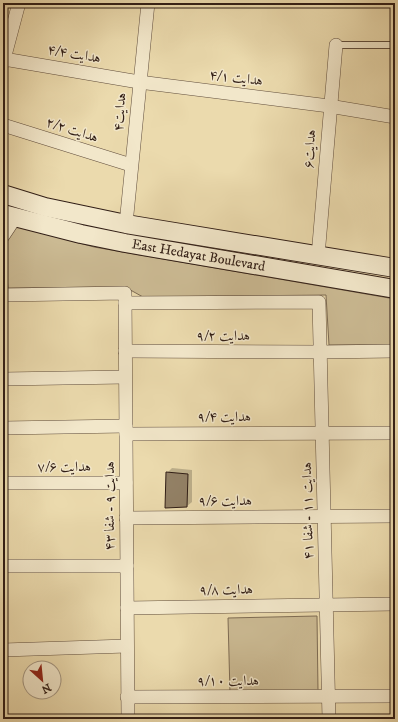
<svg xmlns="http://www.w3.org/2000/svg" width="398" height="722" viewBox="0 0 398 722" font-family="'IM FELL DW Pica',Amiri,serif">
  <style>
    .green { fill: #cbba93; stroke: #7e6c54 }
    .shadow { fill: #0003 }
    .building { fill: #928065; stroke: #311e16 }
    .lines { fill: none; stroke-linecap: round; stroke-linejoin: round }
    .service-casing { stroke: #604d3c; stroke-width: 8 }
    .minor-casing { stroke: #604d3c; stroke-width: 14 }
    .secondary-casing { stroke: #311e16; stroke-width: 20 }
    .service { stroke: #f2e7ca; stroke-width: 6 }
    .minor { stroke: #f2e7ca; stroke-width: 13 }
    .secondary { stroke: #f2e7ca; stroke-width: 18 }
    .labels { text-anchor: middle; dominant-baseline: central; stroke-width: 3; stroke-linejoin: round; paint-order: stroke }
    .street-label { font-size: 14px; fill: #311e16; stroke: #f2e7ca }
  </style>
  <rect width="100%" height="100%" fill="#ebdaad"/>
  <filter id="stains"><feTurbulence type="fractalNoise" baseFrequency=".005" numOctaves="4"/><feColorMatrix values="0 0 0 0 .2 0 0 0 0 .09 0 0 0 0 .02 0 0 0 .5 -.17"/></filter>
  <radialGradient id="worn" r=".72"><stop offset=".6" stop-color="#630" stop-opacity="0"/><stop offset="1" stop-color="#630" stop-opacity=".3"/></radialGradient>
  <g class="green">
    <path d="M3,222L94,247L395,299V345H329L326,295L143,297L125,287L8,288L5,257L3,254Z"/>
    <path d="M317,616L318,691L230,693L228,618Z"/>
  </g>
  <path class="shadow" d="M172,468L192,470V502L187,506L167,473Z"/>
  <path class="building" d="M166,472L188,474L187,507L165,508Z"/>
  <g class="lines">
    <g class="service-casing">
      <path id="service" d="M336,45H395"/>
    </g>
    <g class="minor-casing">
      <g id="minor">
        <path d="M4,59L139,82L329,106L395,117"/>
        <path d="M3,63L19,3"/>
        <path d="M3,125L131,165"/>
        <path d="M126,224L148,3"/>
        <path d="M3,236L15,218"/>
        <path d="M318,256L336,45"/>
        <path d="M3,295L125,293L128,719"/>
        <path d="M125,303L319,302L329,719"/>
        <path d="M125,351L320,352L395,351"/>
        <path d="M3,379L125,377"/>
        <path d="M3,428L126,426"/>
        <path d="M126,434L395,433"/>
        <path d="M3,483H126"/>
        <path d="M126,518L395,516"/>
        <path d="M3,566H127"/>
        <path d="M127,608L395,604"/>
        <path d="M3,650L127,646"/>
        <path d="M127,697L395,696"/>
      </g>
    </g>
    <g class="secondary-casing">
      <g id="secondary">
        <path d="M3,194L45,207L126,224L395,268"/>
        <path id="s1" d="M3,214L81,234L125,243L395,289"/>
      </g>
    </g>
    <use href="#service" class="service"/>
    <use href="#minor" class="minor"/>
    <use href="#secondary" class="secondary"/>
  </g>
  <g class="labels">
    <g class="street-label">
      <text transform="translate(74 54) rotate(10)">هدایت ۴/۴</text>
      <text transform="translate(236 78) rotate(7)">هدایت ۴/۱</text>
      <text transform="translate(120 112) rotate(-85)">هدایت۴</text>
      <text transform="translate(72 130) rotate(18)">هدایت ۲/۲</text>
      <text transform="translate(310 149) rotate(-86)">هدایت۶</text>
      <text stroke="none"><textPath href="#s1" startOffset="200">East Hedayat Boulevard</textPath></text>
      <text x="223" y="336">هدایت ۹/۲</text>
      <text x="224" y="417">هدایت ۹/۴</text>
      <text x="64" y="467">هدایت ۷/۶</text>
      <text x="225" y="501">هدایت ۹/۶</text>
      <text transform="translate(110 506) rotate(-90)">هدایت ۹ - شفا ۴۳</text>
      <text transform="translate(308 511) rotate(-91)">هدایت ۱۱ - شفا ۴۱</text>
      <text transform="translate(226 590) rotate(-1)">هدایت ۹/۸</text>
      <text x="228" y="681">هدایت ۹/۱۰</text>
    </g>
  </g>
  <rect width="398" height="722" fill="none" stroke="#ebdaad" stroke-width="16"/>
  <rect x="4" y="4" width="390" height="714" fill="none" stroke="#311e16" stroke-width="2"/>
  <rect x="8" y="8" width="382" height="706" fill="none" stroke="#311e16"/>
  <g transform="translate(42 680) rotate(153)"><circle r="19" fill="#f2e7ca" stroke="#a59782"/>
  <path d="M0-3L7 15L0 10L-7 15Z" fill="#8f2418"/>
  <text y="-6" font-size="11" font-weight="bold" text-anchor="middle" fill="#311e16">N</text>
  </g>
  <rect width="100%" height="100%" filter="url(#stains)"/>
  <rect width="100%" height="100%" fill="url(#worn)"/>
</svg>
